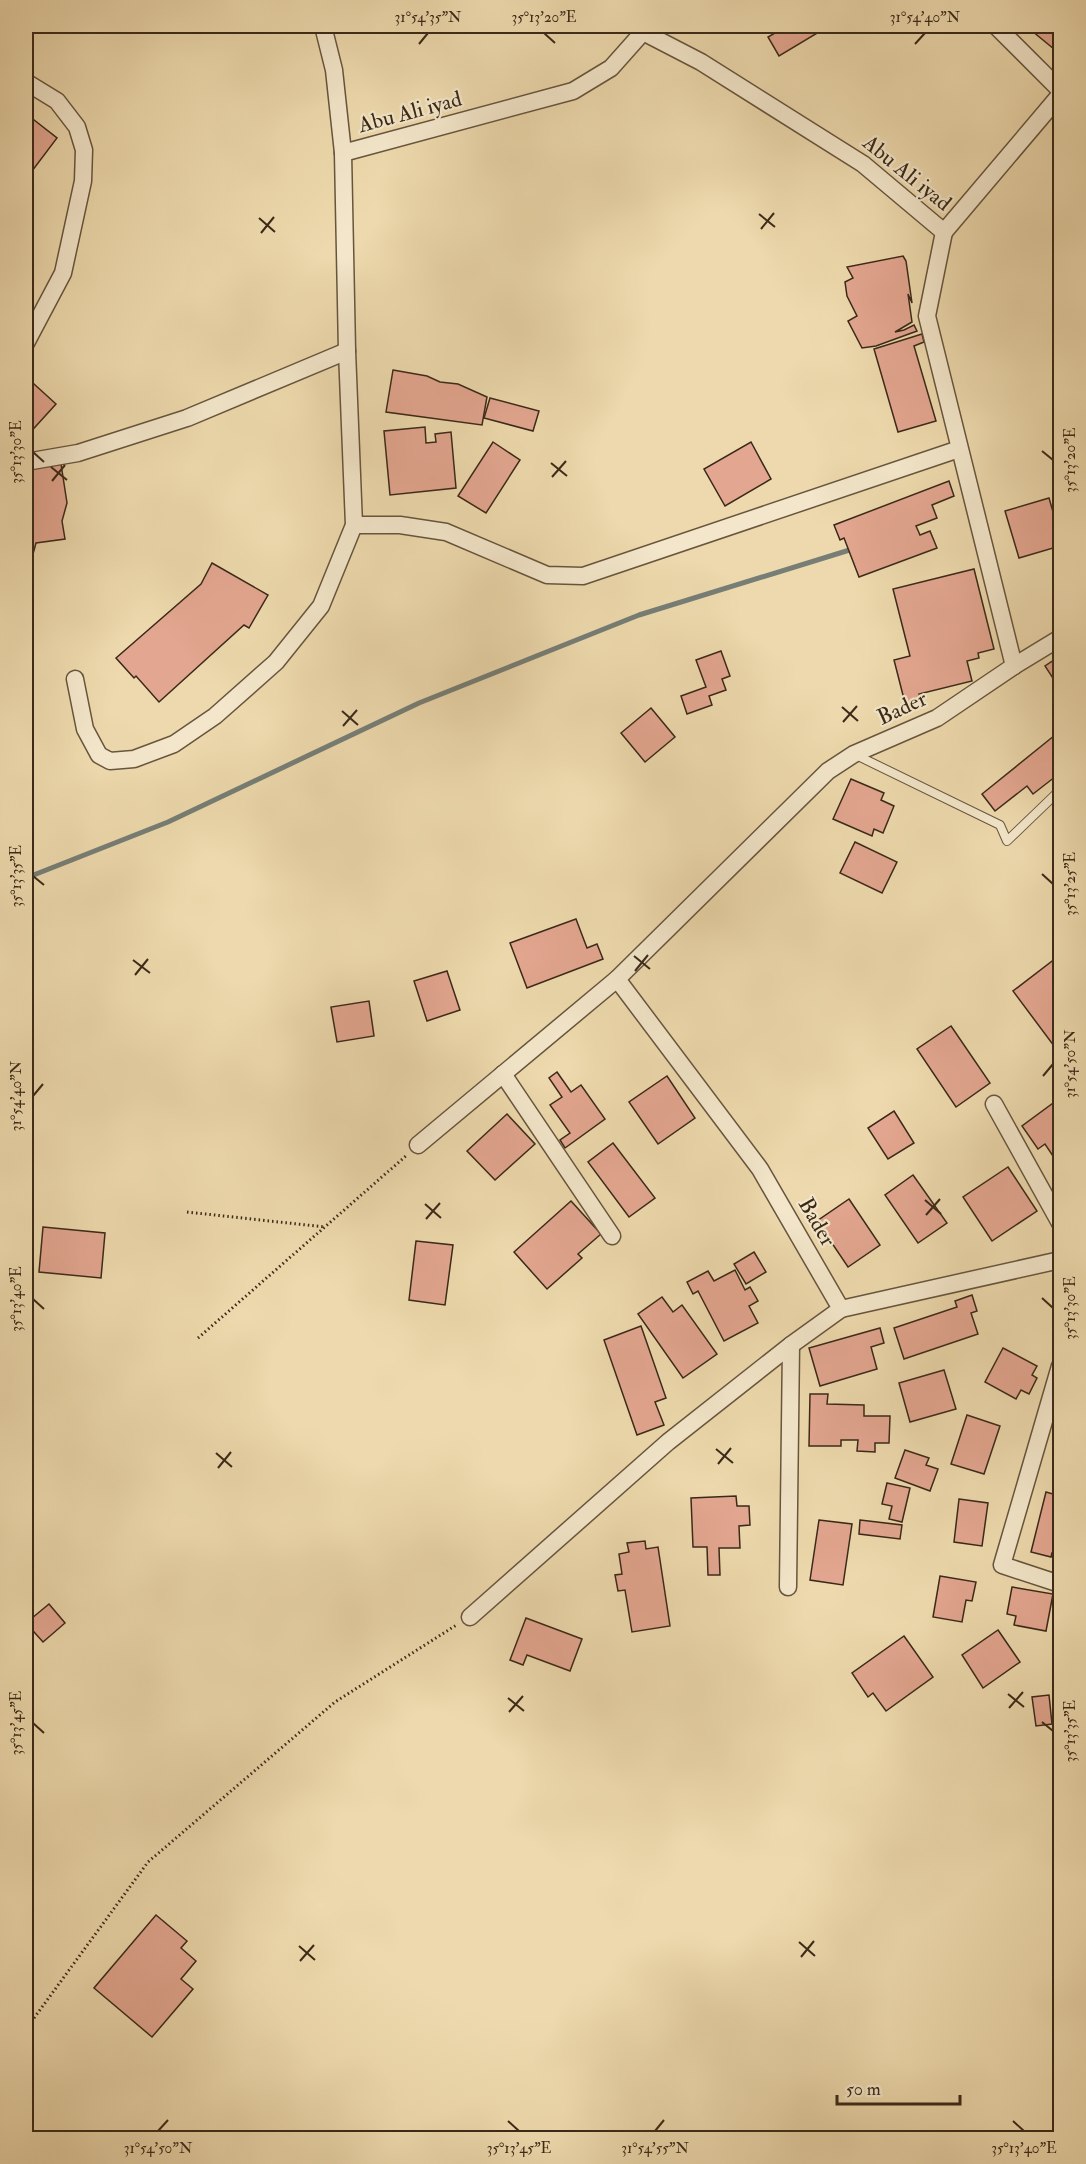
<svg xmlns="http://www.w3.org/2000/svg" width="1086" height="2164" viewBox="0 0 1086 2164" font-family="'IM FELL Double Pica',serif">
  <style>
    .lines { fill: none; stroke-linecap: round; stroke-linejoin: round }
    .stream { stroke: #767e76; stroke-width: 5 }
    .building { fill: #e3a690; stroke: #3a2918; stroke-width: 1.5 }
    .lane-casing { stroke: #67553d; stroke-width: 10 }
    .street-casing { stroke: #67553d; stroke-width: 19 }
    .path { stroke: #3a2918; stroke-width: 3; stroke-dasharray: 1.5 3; stroke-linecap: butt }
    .lane { stroke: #f3e6ca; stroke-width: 8 }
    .street { stroke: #f3e6ca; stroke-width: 16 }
    .ticks { fill: none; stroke: #3a2918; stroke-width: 2 }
    .labels { text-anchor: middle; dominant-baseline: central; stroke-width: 4.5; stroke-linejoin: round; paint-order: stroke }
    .street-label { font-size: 22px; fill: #3a2918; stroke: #f3e6ca }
    .neatline { fill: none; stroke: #3a2918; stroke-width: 2 }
    .ticks-label { font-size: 15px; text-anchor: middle; fill: #3a2918 }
  </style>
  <rect width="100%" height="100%" fill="#edd9ad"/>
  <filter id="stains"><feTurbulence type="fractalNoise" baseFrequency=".00333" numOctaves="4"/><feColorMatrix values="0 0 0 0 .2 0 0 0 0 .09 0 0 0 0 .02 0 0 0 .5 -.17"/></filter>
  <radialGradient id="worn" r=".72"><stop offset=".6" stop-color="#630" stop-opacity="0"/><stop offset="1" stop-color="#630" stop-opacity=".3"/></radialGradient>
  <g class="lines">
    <path class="stream" d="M26,878L168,822L419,703L639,615L856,548"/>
  </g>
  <g class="building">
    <path d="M787,26H829L779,56L768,37Z"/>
    <path d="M1026,26H1060V54Z"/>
    <path d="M29,116L57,138L26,179V121Z"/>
    <path d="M903,256L906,261L912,303L908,294L912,322L895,332L904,330L914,325L917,331L876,346L862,348L848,321L857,316L847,296L845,282L853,278L847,267Z"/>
    <path d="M922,334L924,342L914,346L936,421L898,432L874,349Z"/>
    <path d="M393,370L427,376L440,382L458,384L487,397L482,425L386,412Z"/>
    <path d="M34,384L56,404L26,437V390L27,391Z"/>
    <path d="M490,398L539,411L533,431L484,418Z"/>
    <path d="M425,427L426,443L436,442L435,434L451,432L456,488L390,495L384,431Z"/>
    <path d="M493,442L520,460L486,513L458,496Z"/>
    <path d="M751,442L771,479L725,506L704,469Z"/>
    <path d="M61,464L67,503L62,521L65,539L36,543L33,554L26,552V480L32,479L31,469Z"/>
    <path d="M949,481L954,496L932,505L937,518L916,526L920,535L930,531L937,548L859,577L844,538L840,540L834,525Z"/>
    <path d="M1049,498L1060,536V546L1019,558L1005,511Z"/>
    <path d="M212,563L268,595L249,628L244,625L159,702L136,676L134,678L116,658L201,584Z"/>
    <path d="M974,569L994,649L978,653L979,658L967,661L972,681L919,694L920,699L905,703L894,660L910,656L893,589Z"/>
    <path d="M721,651L730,676L722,679L726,690L709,696L712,705L687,714L681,696L706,687L696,660Z"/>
    <path d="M1060,656V689L1045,666Z"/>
    <path d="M651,708L675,737L645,762L621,733Z"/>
    <path d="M1060,731V773L1033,794L1027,786L995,811L982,794Z"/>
    <path d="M851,779L884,793L881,800L894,806L883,833L874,829L872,836L833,819Z"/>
    <path d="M855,842L897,862L882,893L840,873Z"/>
    <path d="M576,919L587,948L597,944L603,959L527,988L510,943Z"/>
    <path d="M1060,955V1054L1013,991Z"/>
    <path d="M447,971L460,1010L427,1021L414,981Z"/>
    <path d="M369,1001L374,1036L337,1042L331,1007Z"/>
    <path d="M951,1026L990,1083L956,1107L917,1049Z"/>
    <path d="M557,1072L571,1092L581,1085L605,1119L565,1148L560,1140L570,1133L550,1105L562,1097L549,1078Z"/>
    <path d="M667,1076L695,1118L658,1144L629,1102Z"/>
    <path d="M1060,1098V1164L1059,1165L1045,1144L1038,1149L1022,1126Z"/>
    <path d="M894,1111L914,1143L888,1159L868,1128Z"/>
    <path d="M507,1114L535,1144L495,1180L467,1151Z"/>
    <path d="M613,1143L655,1198L629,1217L588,1162Z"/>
    <path d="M1008,1167L1037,1211L992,1241L963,1197Z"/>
    <path d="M913,1175L947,1223L918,1243L885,1195Z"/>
    <path d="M849,1199L880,1245L848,1267L817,1221Z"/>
    <path d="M571,1201L601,1234L578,1254L582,1258L547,1289L514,1252Z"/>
    <path d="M43,1227L105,1233L101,1278L39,1272Z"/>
    <path d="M416,1241L453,1245L445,1305L409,1300Z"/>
    <path d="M754,1252L766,1272L746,1284L734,1264Z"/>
    <path d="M735,1270L745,1290L750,1287L758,1301L749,1306L758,1323L724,1341L698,1291L693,1294L687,1282L708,1271L714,1281Z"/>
    <path d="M972,1295L977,1311L971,1313L978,1334L904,1359L894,1328L957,1307L955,1301Z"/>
    <path d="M662,1297L673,1312L682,1305L717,1354L683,1378L638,1314Z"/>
    <path d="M641,1326L666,1398L655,1402L664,1425L637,1435L604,1340Z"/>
    <path d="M880,1328L884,1343L871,1347L877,1369L820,1386L809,1348Z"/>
    <path d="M1003,1348L1037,1366L1032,1375L1037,1378L1029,1394L1021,1390L1016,1399L985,1382Z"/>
    <path d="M944,1370L956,1409L910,1422L899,1383Z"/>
    <path d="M810,1394H828L827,1404L864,1405V1416H890L889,1443H875V1452L857,1451L858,1440H841V1446H809Z"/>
    <path d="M967,1415L1000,1426L984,1474L951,1464Z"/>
    <path d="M905,1450L929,1458L926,1465L938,1469L930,1491L895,1478Z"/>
    <path d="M887,1483L910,1488L902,1522L889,1519L892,1506L882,1504Z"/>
    <path d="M1046,1492L1060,1496V1555L1052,1553L1051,1557L1031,1552Z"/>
    <path d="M736,1496L737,1506H749L750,1525L739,1526L740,1548H719L720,1575H708L707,1547H693L691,1498Z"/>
    <path d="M959,1499L988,1503L982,1546L954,1542Z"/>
    <path d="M819,1520L852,1524L843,1585L810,1580Z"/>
    <path d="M860,1520L902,1525L900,1539L859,1534Z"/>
    <path d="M645,1541L646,1549L658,1547L670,1626L632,1632L625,1590L618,1591L615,1575L622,1574L619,1554L629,1552L627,1543Z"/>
    <path d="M940,1576L976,1582L972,1601L966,1600L962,1622L933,1617Z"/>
    <path d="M1012,1587L1053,1594L1046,1631L1014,1625L1016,1616L1007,1614Z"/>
    <path d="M49,1604L65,1623L43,1642L26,1623Z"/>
    <path d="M526,1618L582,1639L570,1671L527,1655L523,1665L510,1660Z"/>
    <path d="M998,1630L1020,1662L983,1688L962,1655Z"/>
    <path d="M904,1636L933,1677L886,1711L873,1693L868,1697L852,1673Z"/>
    <path d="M1049,1695L1052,1724L1036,1726L1032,1697Z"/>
    <path d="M156,1915L187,1941L181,1948L196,1961L181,1979L193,1989L152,2037L94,1988Z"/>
  </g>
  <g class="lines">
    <g class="lane-casing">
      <path id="lane" d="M854,754L1000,825L1007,841L1060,790"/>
    </g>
    <g class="street-casing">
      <g id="street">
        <path d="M996,26L1060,90"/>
        <path d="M643,32L701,62L863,164L944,232L927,316L1014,666"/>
        <path d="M26,82L57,101L77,127L84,150L83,181L63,273L26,343"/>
        <path d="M343,153L573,91L611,68L643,32L647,26"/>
        <path d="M944,232L1060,95"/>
        <path d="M26,462L78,453L187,418L347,351"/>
        <path d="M354,525H400L446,532L547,575L583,576L959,449"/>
        <path d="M75,679L85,729L99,755L110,761L134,759L174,744L215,716L276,662L321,606L354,525L347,351L343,153L334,70L323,26"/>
        <path d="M617,979L760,1169L841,1309L1060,1260"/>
        <path d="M503,1074L612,1236"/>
        <path d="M994,1104L1060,1223"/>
        <path d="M418,1145L617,979L828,771L854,754L937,718L1014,666L1060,638"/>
        <path d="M1060,1366L1002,1565L1060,1584"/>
        <path d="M788,1587L791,1345"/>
        <path d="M470,1617L668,1442L791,1345L841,1309"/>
      </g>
    </g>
    <g class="path">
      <path d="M187,1212L325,1227"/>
      <path d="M198,1338L407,1155"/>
      <path d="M26,2029L148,1862L335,1702L458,1624"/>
    </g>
    <use href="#lane" class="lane"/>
    <use href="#street" class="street"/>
  </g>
  <path class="ticks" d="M544,33L555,43M419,44L428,33M915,44L925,33M759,214L775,227M259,218L275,232M761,229L774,213M261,233L274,217M1042,451L1053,460M33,452L44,462M551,463L567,476M51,467L67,480M552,477L566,461M52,481L65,465M842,707L858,721M342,711L358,725M843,722L857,706M343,726L357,710M1042,874L1053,884M33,876L44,885M634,956L650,969M133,960L150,973M635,971L648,955M135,975L148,959M1043,1076L1053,1064M33,1096L43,1084M925,1200L941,1214M425,1204L441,1218M926,1215L940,1199M426,1219L440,1203M1042,1298L1053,1308M33,1299L44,1309M716,1449L733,1463M216,1453L232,1467M718,1464L731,1448M218,1468L231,1452M1008,1694L1024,1707M508,1698L524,1711M1009,1708L1023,1692M509,1712L523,1696M1042,1722L1053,1731M33,1723L44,1733M799,1942L815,1956M299,1946L315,1960M801,1957L814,1941M300,1961L314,1945M508,2121L519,2131M1013,2121L1024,2131M158,2131L168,2120M655,2131L664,2120"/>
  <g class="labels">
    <g class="street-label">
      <text transform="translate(410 112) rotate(-15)">Abu Ali iyad</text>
      <text transform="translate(907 173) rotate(39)">Abu Ali iyad</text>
      <text transform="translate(902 708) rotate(-25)">Bader</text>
      <text transform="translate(817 1222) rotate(60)">Bader</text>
    </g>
  </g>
  <rect width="1086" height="2164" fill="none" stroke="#edd9ad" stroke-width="66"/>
  <path d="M837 2095v9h123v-9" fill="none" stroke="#3a2918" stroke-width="3"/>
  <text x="846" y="2095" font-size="18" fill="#3a2918" stroke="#f3e6ca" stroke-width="4.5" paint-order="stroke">50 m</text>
  <rect x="33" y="33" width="1020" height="2098" class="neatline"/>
  <g class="ticks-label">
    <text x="428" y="22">31°54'35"N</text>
    <text x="544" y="22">35°13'20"E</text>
    <text x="925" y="22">31°54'40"N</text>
    <text transform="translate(16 452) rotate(-90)" y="5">35°13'30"E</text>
    <text transform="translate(1070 460) rotate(-90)" y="5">35°13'20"E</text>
    <text transform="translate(16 876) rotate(-90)" y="5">35°13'35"E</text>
    <text transform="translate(1070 884) rotate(-90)" y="5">35°13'25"E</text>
    <text transform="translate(1070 1064) rotate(-90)" y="5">31°54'50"N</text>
    <text transform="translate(16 1096) rotate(-90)" y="5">31°54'40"N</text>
    <text transform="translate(16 1299) rotate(-90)" y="5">35°13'40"E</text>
    <text transform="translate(1070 1308) rotate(-90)" y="5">35°13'30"E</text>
    <text transform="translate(16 1723) rotate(-90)" y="5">35°13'45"E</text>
    <text transform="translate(1070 1731) rotate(-90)" y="5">35°13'35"E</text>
    <text x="158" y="2153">31°54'50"N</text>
    <text x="519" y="2153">35°13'45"E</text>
    <text x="655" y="2153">31°54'55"N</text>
    <text x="1024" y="2153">35°13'40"E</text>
  </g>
  <rect width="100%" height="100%" filter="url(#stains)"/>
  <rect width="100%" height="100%" fill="url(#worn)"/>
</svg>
